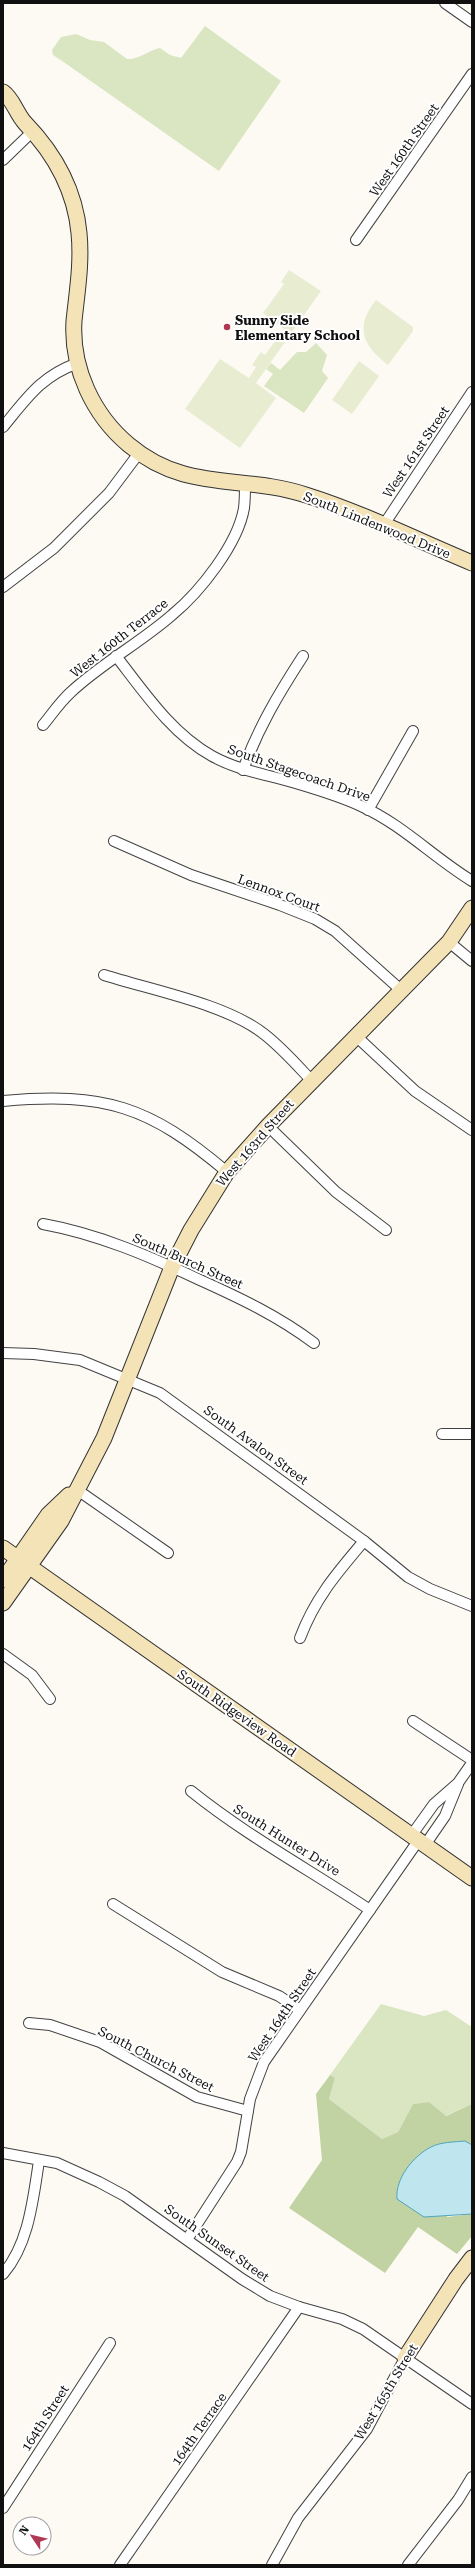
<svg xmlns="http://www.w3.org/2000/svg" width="475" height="2568" viewBox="0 0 475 2568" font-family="'Roboto Serif',serif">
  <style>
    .green { fill: #dae5c1 }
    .forest { fill: #c1d3a2 }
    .pitch { fill: #e8edd2 }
    .water { fill: #bfe6ef; stroke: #4fa5bd }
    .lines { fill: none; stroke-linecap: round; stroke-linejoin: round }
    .street-casing { stroke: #434343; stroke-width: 12 }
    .secondary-casing { stroke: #323232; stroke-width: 17 }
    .street { stroke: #fff; stroke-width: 10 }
    .secondary { stroke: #f5e3b8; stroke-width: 15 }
    .poi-dot { fill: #af3954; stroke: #fff; stroke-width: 1.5 }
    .labels { text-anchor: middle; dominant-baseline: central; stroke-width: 4; stroke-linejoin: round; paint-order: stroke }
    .street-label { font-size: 13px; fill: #101010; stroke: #fff }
    .poi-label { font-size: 13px; font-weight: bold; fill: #101010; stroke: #fff; text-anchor: start }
  </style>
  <rect width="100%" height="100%" fill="#fdfaf4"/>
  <g class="green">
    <path d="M205,26L281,81L219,171L65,63L53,55L52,50L61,37L76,34L90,40L104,42L127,59C139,60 149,50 160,48L170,55L181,58Z"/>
    <path d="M316,343L327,355L322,371L328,378L304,413L264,386L273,374L266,369L271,363L280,370L297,352H306Z"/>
    <path d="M381,2004L424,2016L446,2010L472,2027V2104L445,2116L429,2102L413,2104L398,2132L382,2139L329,2099L335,2078L330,2075Z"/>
  </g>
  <path class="forest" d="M330,2075L335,2078L329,2099L382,2139L398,2132L413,2104L429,2102L446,2116L472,2104V2145L465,2141L447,2217L472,2214V2236L457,2254L418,2227L385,2273L289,2208L322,2160L316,2094Z"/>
  <g class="pitch">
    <path d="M289,270L321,291L256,383L276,398L240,448L185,409L220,359L249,378L256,367L252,365L261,352L265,355L284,329L263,313L284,284L281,282Z"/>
    <path d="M376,300L413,327V331L388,365C363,346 354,327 376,300Z"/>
    <path d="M359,361L379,376L352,414L332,400Z"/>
  </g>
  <path class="water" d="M465,2141L472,2145V2214L424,2217L397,2199C395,2179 413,2156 431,2147C440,2142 455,2142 465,2141Z"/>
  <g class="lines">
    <g class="street-casing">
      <g id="street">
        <path d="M445,3L472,22"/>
        <path d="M3,160L33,131"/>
        <path d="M356,240L472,74"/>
        <path d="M3,427C27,398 41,376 78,363"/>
        <path d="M383,526L472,392"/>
        <path d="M3,587L54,548L109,493L139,453"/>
        <path d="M116,656C144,692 171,733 212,756C239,771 270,775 299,784C319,790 342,797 361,806C403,825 434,858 472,881"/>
        <path d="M43,725C52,714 60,702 71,692C102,663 140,643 172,615C200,592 238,544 244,508C245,500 245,492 245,484"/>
        <path d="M243,770C258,728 279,693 303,656"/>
        <path d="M368,810L413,731"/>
        <path d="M114,841L191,875L280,905L315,919L335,931L402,991"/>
        <path d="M449,942L472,961"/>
        <path d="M104,975C151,990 226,1004 264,1034C281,1047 296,1064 311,1080"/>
        <path d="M357,1037L415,1091L472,1130"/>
        <path d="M3,1101C105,1092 149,1106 227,1172"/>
        <path d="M268,1126L336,1192L386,1230"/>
        <path d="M43,1224C98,1234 149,1256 200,1280C240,1298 278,1316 314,1343"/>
        <path d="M3,1353L34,1354L80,1360L160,1393L364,1541L408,1577L430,1589L472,1606"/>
        <path d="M442,1434H472"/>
        <path d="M76,1489L168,1553"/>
        <path d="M300,1638C315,1598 337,1573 364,1541"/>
        <path d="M3,1654L32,1675L50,1699"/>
        <path d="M413,1721L472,1760"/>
        <path d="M191,1791C247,1836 310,1870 370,1910"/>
        <path d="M411,1836L434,1804L458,1783L472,1763"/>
        <path d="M425,1845L445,1816L458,1784"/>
        <path d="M113,1904L222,1972L279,1996L300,2010"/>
        <path d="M29,2023L50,2025L100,2042L197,2097L248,2111"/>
        <path d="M3,2153L57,2163L99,2182L125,2196L242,2279L270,2296L299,2307L342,2319L363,2329L472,2404"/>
        <path d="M188,2238L237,2162L241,2152L250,2099L264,2062L418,1841"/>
        <path d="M3,2274C29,2244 33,2199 39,2161"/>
        <path d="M3,2508L110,2343"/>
        <path d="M120,2565L299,2307"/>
        <path d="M272,2565L298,2518L367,2429L405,2358"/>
        <path d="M408,2565L458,2500L472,2477"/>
      </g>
    </g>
    <g class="secondary-casing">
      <g id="secondary">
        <path d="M3,92C13,99 16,113 25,123C54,153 75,190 79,233C82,263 77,292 74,321C71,368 93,415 129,445C186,493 243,474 306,495C363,513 417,540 472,563"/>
        <path d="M3,1548L472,1878"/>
        <path d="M3,1580L48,1515L69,1495"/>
        <path d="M3,1603L61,1521L104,1438L172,1267L191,1230L227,1172L268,1126L449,942L472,908"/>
        <path d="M405,2358L456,2279L472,2258"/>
      </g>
    </g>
    <use href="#street" class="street"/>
    <use href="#secondary" class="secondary"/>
  </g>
  <circle class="poi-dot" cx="227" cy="327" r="4"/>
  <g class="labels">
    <g class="street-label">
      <text transform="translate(404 150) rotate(-55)">West 160th Street</text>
      <text transform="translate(416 452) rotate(-56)">West 161st Street</text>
      <text transform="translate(377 525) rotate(22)">South Lindenwood Drive</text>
      <text transform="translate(119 638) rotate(-38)">West 160th Terrace</text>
      <text transform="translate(299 773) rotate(19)">South Stagecoach Drive</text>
      <text transform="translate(279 893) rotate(20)">Lennox Court</text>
      <text transform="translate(255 1143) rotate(-49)">West 163rd Street</text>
      <text transform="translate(188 1261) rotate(24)">South Burch Street</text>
      <text transform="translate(256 1445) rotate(36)">South Avalon Street</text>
      <text transform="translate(237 1713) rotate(35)">South Ridgeview Road</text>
      <text transform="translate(287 1840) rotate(32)">South Hunter Drive</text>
      <text transform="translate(282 2015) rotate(-56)">West 164th Street</text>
      <text transform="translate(156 2059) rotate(27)">South Church Street</text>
      <text transform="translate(217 2243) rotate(35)">South Sunset Street</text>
      <text transform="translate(386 2392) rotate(-59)">West 165th Street</text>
      <text transform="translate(45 2418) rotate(-57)">164th Street</text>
      <text transform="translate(199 2429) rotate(-55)">164th Terrace</text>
    </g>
    <g class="poi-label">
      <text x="235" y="320">Sunny Side<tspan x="235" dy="15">Elementary School</tspan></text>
    </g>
  </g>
  <rect width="475" height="2568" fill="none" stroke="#101010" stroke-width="8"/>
  <g transform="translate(32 2536) rotate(305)"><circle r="19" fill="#ffffff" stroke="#9f9f9f"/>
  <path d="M0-3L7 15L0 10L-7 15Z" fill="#af3954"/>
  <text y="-6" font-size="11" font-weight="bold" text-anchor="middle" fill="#101010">N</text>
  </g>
</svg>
